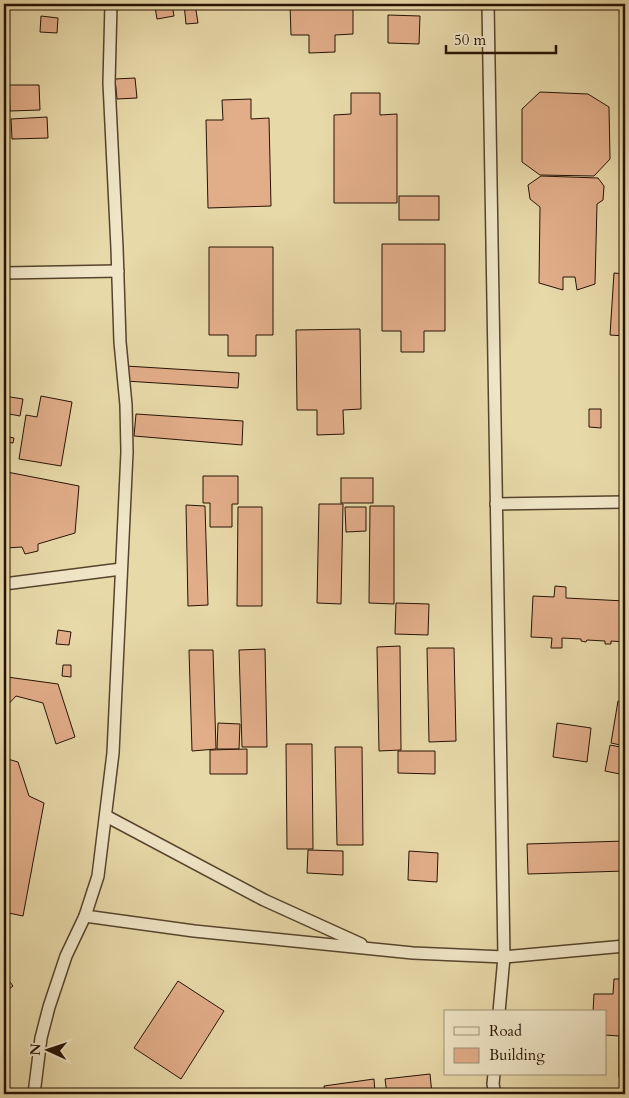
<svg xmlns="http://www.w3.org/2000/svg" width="629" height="1098" viewBox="0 0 629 1098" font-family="Cardo,serif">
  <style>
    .building { fill: #e2ae8a; stroke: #261203 }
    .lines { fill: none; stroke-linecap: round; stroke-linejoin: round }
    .street-casing { stroke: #56442c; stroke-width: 14 }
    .street { stroke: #f0e6c7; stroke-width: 11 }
  </style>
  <rect width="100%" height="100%" fill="#e8d9a9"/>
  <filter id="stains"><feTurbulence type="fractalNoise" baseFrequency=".004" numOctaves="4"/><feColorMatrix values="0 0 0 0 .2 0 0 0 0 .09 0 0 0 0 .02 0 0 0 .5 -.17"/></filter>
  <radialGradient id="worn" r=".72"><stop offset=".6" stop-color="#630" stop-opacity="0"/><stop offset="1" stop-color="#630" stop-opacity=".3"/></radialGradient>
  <g class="building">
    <rect x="4" y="4" width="2" height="23"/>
    <rect x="42" y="4" width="15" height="3"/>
    <path d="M172,4L174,16L157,19L155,7Z"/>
    <path d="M184,4H195L198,23L186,24Z"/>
    <path d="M290,4H353V34L335,35V52L309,53V35H291Z"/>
    <path d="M388,15L420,16L419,44L388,43Z"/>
    <path d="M41,16L58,18L57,33L40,32Z"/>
    <path d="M135,78L137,98L117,99L115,79Z"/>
    <path d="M9,85H39L40,110L10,111Z"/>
    <path d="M540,92L588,94L609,107L610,159L594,176L540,175L522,162V109Z"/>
    <path d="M351,93H380V115L397,114V203H334V115L351,114Z"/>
    <path d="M251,99V119L269,118L271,206L208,208L206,120H223L222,100Z"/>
    <path d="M47,117L48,138L12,139L11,119Z"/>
    <path d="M541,176L598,178L604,186L603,200L597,204L595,284L577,290L575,277H563V290L539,283L540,207L530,199L528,185Z"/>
    <rect x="399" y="196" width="40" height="24"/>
    <path d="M382,244H445V331H424V352H401V331H382Z"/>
    <path d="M209,247H273V335H256V356H228V335H209Z"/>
    <path d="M614,273L625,274V336L610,335Z"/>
    <path d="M360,329L361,409L343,410L344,434L317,435V410H297L296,330Z"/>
    <path d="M126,366L239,373L238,388L125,381Z"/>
    <path d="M4,396L23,399L20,416L4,413Z"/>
    <path d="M41,396L72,402L61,466L19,459L26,415L37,417Z"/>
    <path d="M589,409H601V428L589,427Z"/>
    <path d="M136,414L243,421L242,445L134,436Z"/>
    <path d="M4,436L14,438L13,443L4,442Z"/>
    <path d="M7,472L79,486L75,533L38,544V551L25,554L22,547L6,548Z"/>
    <path d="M203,476H238V504H232V527H210V503H203Z"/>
    <rect x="341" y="478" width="32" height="25"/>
    <path d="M319,504H343L341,604L317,603Z"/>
    <path d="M186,505L205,506L208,605L188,606Z"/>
    <path d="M370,506H394V604L369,603Z"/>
    <path d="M238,507H262V606H237Z"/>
    <path d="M345,507H366V531L346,532Z"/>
    <path d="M623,525H625V552H622Z"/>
    <path d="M555,586L566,587V598L625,601V642L611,641V644H605V641L587,640L586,642L581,641V639L562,638V648H551L552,638L531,637L533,596L554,597Z"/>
    <path d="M396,603L429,604L428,635L395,634Z"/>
    <path d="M58,630L71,632L69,645L56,644Z"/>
    <path d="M400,646L401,750L379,751L377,647Z"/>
    <path d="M427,648H454L456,741L429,742Z"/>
    <path d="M265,649L267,747H242L239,650Z"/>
    <path d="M189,650H213L216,749L192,751Z"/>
    <path d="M63,665H71V677L62,676Z"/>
    <path d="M7,677L58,684L75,737L56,744L43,703L16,696L4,709V681Z"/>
    <path d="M618,701L625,702V746L611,743Z"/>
    <path d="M218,723L240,724L239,749H217Z"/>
    <path d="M557,723L591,728L587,762L553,757Z"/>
    <path d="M286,744H312L313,849H287Z"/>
    <path d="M610,745L625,748V775L605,771Z"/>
    <path d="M335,747H362L363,845H337Z"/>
    <path d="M247,749V774H210V750Z"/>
    <path d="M398,751H435V774L398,773Z"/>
    <path d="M4,758L18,762L29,796L44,803L23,916L4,912Z"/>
    <path d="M625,841V871L528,874L527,844Z"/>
    <path d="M308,850L343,851V875L307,873Z"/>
    <path d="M409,851L438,853L437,882L408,880Z"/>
    <path d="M4,974L13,986L4,993Z"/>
    <path d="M614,979H625V1077H619V1036L605,1035V1012H593L594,994H613Z"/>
    <path d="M178,981L224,1011L181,1079L134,1048Z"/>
    <path d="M430,1074L432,1094H418L417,1089L405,1091L406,1094H387L385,1079Z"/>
    <path d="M374,1079L375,1094H325L324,1086Z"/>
    <path d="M417,1089L418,1094H406L405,1091Z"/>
  </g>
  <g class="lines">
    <g class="street-casing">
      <g id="street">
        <path d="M488,4L504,957L499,1012"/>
        <path d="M4,273L118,271"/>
        <path d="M496,504L625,502"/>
        <path d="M4,584L121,569"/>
        <path d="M106,816L264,900L361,944"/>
        <path d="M85,916L194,931L413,953L504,957L625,946"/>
        <path d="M494,1074L493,1084L495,1094"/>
        <path d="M34,1094L41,1038L49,1007L66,956L85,916L98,876L113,753L127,452L126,405L120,342L117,248L109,83L111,4"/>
      </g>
    </g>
    <use href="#street" class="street"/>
  </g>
  <rect width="629" height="1098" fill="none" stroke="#e8d9a9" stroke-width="20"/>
  <rect x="5" y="5" width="619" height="1088" fill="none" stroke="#261203" stroke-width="2.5"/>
  <rect x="10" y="10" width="609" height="1078" fill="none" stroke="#261203"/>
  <rect x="444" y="1010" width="162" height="65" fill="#f0e6c7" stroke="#9f9179"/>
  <rect x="454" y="1027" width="25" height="8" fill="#f0e6c7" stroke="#9f9179"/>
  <text x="489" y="1036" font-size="15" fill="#261203">Road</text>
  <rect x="454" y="1048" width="25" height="15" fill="#e2ae8a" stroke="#9f9179"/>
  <text x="489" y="1060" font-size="15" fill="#261203">Building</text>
  <g transform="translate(48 1050) rotate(273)" stroke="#f0e6c7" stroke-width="4" paint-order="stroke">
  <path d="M0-4L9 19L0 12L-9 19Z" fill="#261203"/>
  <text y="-8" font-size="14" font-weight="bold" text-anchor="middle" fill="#261203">N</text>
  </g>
  <path d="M446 45v8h110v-8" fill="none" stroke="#261203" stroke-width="2.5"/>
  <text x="454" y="45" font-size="15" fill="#261203" stroke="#f0e6c7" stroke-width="4" paint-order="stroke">50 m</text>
  <rect width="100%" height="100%" filter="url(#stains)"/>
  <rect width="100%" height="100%" fill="url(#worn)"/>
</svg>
